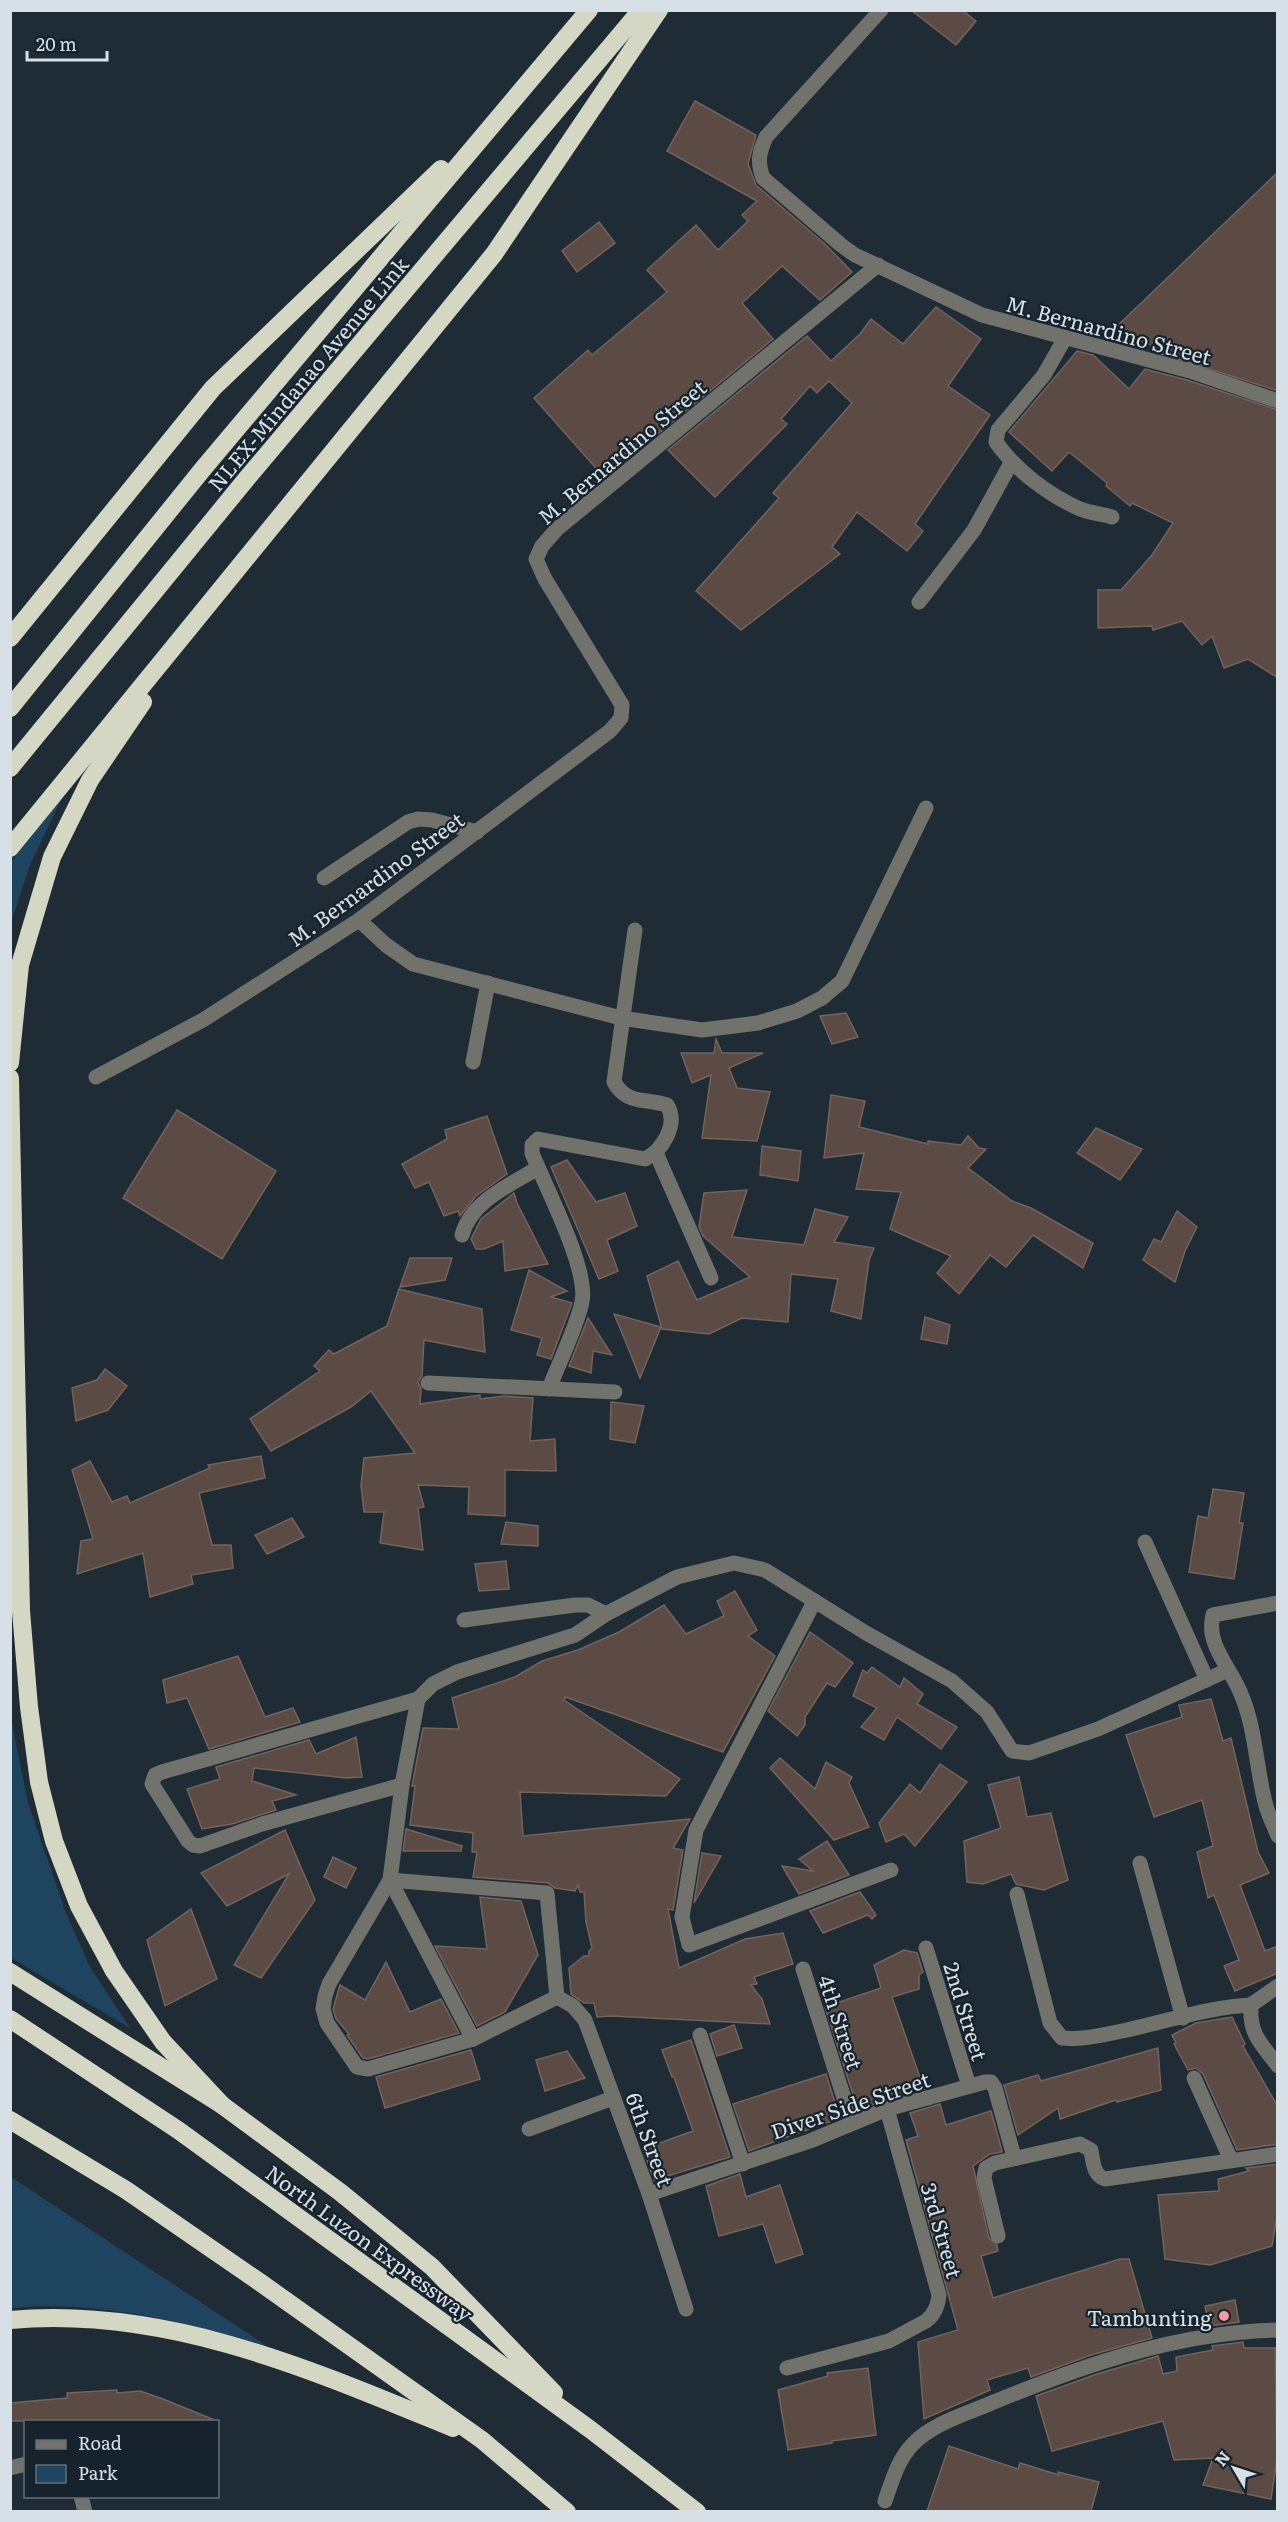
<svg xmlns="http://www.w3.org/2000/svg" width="1288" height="2522" viewBox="0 0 1288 2522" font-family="Literata,serif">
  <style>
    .green { fill: #1e4460 }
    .building { fill: #5c4b45; stroke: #74625c; stroke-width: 1.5 }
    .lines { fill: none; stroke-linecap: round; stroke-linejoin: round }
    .minor { stroke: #71726b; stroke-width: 15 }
    .highway { stroke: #d5d7c5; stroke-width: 18 }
    .poi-dot { fill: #f49aa1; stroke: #16222c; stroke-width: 2 }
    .labels { text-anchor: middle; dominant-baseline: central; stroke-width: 4.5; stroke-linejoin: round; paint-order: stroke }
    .street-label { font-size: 21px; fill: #d8e0e7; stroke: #16222c }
    .poi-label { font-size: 21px; fill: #d8e0e7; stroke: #16222c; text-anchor: end }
  </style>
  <rect width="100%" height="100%" fill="#1f2c36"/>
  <g class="green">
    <path d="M62,798L29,867L11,923V862Z"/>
    <path d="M11,1719L28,1803L66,1913L90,1967L130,2028L11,1958Z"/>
    <path d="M11,2177L267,2346C184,2322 98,2300 11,2308Z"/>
  </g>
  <g class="building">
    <path d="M911,10H962L976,21L956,45Z"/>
    <path d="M695,101L756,135L748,164L756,185L825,244L852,272L820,300L782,266L742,303L773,339L654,437L650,433L602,475L534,398L588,350L592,355L667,292L647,270L696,225L718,250L748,221L742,215L757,201L667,151Z"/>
    <path d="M1278,172V391L1159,353L1162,349L1113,330Z"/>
    <path d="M599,222L615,243L577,272L562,251Z"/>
    <path d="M936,307L981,339L948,386L990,415L915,524L923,531L907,551L857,512L832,547L840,554L741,630L696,591L779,498L773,493L852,403L829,381L817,393L810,386L781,419L787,424L715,497L668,450L807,336L831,361L860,334L871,319L903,344Z"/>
    <path d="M1077,351L1093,355L1129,389L1145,369L1187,380L1278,410V678L1248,659L1224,668L1212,636L1202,645L1182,621L1153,630L1152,626L1098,628V590H1121L1152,555L1173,523L1132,503L1130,506L1106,486L1107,483L1069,452L1052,471L1009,432Z"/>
    <path d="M846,1013L858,1037L832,1044L820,1016Z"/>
    <path d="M716,1039L722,1053H763L729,1068L737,1088L770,1092L757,1141L702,1138L711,1075L692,1083L681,1053H714Z"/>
    <path d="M831,1095L865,1101L859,1127L928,1144V1141L961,1145L968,1136L979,1148L986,1149L968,1168L1012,1201L1031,1208L1093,1243L1083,1268L1033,1235L1006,1267L990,1255L959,1294L937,1273L951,1256L890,1229L901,1192L856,1189L864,1153L824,1158Z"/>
    <path d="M177,1110L276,1171L222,1259L123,1198Z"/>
    <path d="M487,1116L507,1174L476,1196L460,1216L458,1211L444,1216L429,1182L415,1188L402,1164L447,1139L445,1130Z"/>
    <path d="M1096,1128L1142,1149L1120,1180L1077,1153Z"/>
    <path d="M762,1146L801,1151L798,1181L760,1175Z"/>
    <path d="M567,1160L596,1202L625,1193L637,1226L607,1240L618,1271L599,1279L551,1167Z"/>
    <path d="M747,1190L732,1237L804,1245L815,1209L848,1217L834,1242L874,1248L869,1260L861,1319L831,1311L838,1279L791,1274L788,1322L742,1318L709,1334L662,1329L647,1276L678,1261L697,1300L750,1277L703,1236L699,1227L704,1193Z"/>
    <path d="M514,1193L517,1203L548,1264L505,1271L503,1241L484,1249H476L471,1239L481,1219Z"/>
    <path d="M1177,1211L1197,1227L1185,1251L1175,1282L1143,1260L1154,1239L1161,1242Z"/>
    <path d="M410,1258H452L445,1280L400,1287Z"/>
    <path d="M529,1270L567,1291L551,1297L572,1303L551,1359L537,1355L542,1338L511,1330Z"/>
    <path d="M399,1289L482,1309L485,1352L424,1340L422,1376L418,1382L421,1389L420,1404L480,1395V1399L504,1396L533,1398L530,1441L555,1439L556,1471L505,1470V1516L468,1514L469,1487L418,1485L424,1507L418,1508L423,1550L380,1543L384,1512H364L361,1485L364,1458L415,1453L371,1391L351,1407L271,1451L250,1419L320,1371L314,1366L329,1350L334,1354L387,1326Z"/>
    <path d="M614,1314L661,1327L640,1378L627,1345Z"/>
    <path d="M925,1317L950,1325L947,1344L921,1339Z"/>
    <path d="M588,1318L612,1355L593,1351L591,1373L569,1366Z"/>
    <path d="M105,1369L127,1386L108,1410L76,1421L72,1388L97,1380Z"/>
    <path d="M611,1402L644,1406L635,1443L610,1439Z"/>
    <path d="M261,1456L265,1478L199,1493L212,1545H231L233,1568L191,1575L193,1584L150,1597L143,1553L77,1574L81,1541L93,1539L72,1470L90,1461L112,1502L127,1496L130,1503L210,1468L208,1465Z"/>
    <path d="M1213,1489L1244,1493L1239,1523H1243L1234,1579L1189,1572L1198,1516L1208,1518Z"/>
    <path d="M292,1518L304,1537L267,1554L255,1535Z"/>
    <path d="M506,1522L538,1526V1546L501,1544Z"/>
    <path d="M506,1561L509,1589L479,1591L475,1564Z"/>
    <path d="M735,1591L757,1630L748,1636L775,1656L723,1752L565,1697L564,1700L680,1779L666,1796L520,1792L523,1836L690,1819L673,1848L683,1850L673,1910L668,1909L679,1968L745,1939L783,1933L793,1964L754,1977L757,1984L751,1985L762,1999L770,2024L611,2016L597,2017L594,2003H584L571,1994L569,1968L584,1956H589V1951L592,1948L586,1922L584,1892H580L578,1885L575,1891L555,1888L548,1883L473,1877L477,1852H472L473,1833L410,1825L415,1786H412L423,1728L459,1729L452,1698L515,1677L542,1661L578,1650L619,1632L664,1605L686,1634L724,1616L717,1601Z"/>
    <path d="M810,1632L853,1663L835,1687L827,1683L805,1717V1725L797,1736L768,1711Z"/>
    <path d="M238,1656L265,1717L293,1708L300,1722L209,1749L187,1698L167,1703L163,1680Z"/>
    <path d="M872,1667L900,1687L904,1678L923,1694L917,1704L957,1727L941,1749L897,1717L884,1740L861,1727L877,1708L853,1696L863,1670L867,1673Z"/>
    <path d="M1211,1699L1223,1741L1231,1738L1258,1852L1269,1873L1240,1885L1265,1951L1278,1946V1973L1235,1991L1224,1966L1239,1960L1214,1895L1208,1898L1197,1852L1213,1846L1202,1800L1154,1817L1126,1735L1182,1717L1179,1705Z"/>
    <path d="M356,1737L362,1777L346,1778L254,1768L252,1781L296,1795L272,1801L276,1810L232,1824L202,1829L187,1789L220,1779L216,1767L309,1740L316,1754Z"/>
    <path d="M780,1758L815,1789L826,1762L852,1777L849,1783L869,1827L834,1840L770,1768Z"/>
    <path d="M940,1764L967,1782L915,1846L904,1834L886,1842L879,1823L910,1784L920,1793Z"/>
    <path d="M1019,1777L1027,1817L1051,1813L1068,1880L1044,1890L1016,1884L1011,1874L983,1884L967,1882L964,1841L1001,1828L988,1785Z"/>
    <path d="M406,1829L462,1846L461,1851H403Z"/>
    <path d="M285,1830L315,1900L261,1978L234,1965L289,1874L227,1906L201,1873Z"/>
    <path d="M827,1841L849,1875L799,1894L782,1866L813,1871L799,1859Z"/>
    <path d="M702,1853L721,1856L694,1903Z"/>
    <path d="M333,1857L356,1868L346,1888L324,1877Z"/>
    <path d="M860,1892L876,1915L872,1919L868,1915L823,1933L810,1911Z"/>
    <path d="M480,1897L521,1901L538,1955L505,2012L477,2026L435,1946L487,1949Z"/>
    <path d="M191,1909L217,1979L165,2006L147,1940Z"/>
    <path d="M904,1950L917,1953L923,1972L919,1975V1989L892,1997L924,2089L884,2100L858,2110L825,2007L881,1988L874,1965Z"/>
    <path d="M386,1962L410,2012L441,1999L459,2033L368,2059L363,2058L347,2035L349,2034L336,2019L333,2009L340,1985L365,2000Z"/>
    <path d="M1232,2017L1245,2044L1243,2046L1278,2107V2144L1237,2150L1203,2074L1196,2068L1188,2070L1174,2044L1176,2043L1172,2035L1196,2023Z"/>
    <path d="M734,2025L742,2048L717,2056L710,2034Z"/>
    <path d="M691,2040L730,2157L654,2180L643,2149L693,2131L674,2077H672L662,2050Z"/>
    <path d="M1158,2048L1161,2090L1117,2102L1116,2100L1060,2119L1058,2108L1018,2135L1004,2085L1038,2075L1041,2081Z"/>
    <path d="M471,2050L480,2079L385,2108L376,2077Z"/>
    <path d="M567,2051L585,2078L545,2091L536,2060Z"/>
    <path d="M826,2074L840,2118L749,2151L733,2104Z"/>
    <path d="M940,2104L946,2125L991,2111L1001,2147L1002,2152L990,2154L973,2166L989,2238L997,2245L998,2251L981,2256L993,2298L1120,2259H1129L1152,2338L1091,2355L1031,2377L1028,2368L987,2380L990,2390L924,2419L918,2342L958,2330L906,2140L918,2136L910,2113Z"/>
    <path d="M1278,2164V2210L1272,2246L1210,2265L1165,2259L1158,2195L1219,2191L1218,2179L1249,2171L1246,2168Z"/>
    <path d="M740,2174L746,2197L780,2185L803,2254L776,2263L763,2224L719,2236L706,2186Z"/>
    <path d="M1235,2300L1239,2322L1209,2326L1205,2306Z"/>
    <path d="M1243,2342L1244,2348H1275L1277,2459L1271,2499L1203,2485L1213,2458L1174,2460L1163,2421L1052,2451L1036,2396L1097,2374L1158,2356L1163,2374L1177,2371L1176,2357L1213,2350L1212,2346Z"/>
    <path d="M868,2368L876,2435L832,2441V2443L788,2450L778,2390L828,2376L827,2373Z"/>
    <path d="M117,2390V2393L140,2391L163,2399L217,2421H10V2403L67,2398V2393Z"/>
    <path d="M949,2446L1018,2469L1020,2463L1059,2475L1058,2472L1099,2482L1091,2511H927Z"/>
  </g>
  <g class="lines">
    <g class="minor">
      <path d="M881,10L766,137C759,152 757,162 763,178L841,245L855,255L982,315L1190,371L1278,401"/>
      <path d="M1065,338L1044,375L998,430L996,442C1016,471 1049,495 1080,509C1090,513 1102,514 1112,517"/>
      <path d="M919,602L974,530L1011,463"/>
      <path d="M324,878L408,822L418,819L432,820L477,832"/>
      <path d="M359,920L386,945L413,964L621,1018L702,1030L758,1023L797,1011L822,998L842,981L926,808"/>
      <path d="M473,1062L488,983"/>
      <path d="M96,1077L203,1020L359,920L610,731L621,718L622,705L545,579L536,559L542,546L557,529L878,265"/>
      <path d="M656,1153L711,1278"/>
      <path d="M462,1235C471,1201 510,1185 538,1168"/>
      <path d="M428,1383L615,1392"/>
      <path d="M549,1389C559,1362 576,1329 582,1302C589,1269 545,1186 532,1153V1145L538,1139L645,1159C662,1151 679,1124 667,1105C645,1098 627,1105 614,1082L635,930"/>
      <path d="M1145,1542L1207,1680"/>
      <path d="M814,1602L696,1830L682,1917L689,1945L891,1870"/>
      <path d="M1278,1603L1213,1615C1205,1644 1231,1668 1241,1694C1256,1729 1256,1769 1266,1806C1269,1816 1274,1826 1278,1836"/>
      <path d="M464,1620L575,1605H588L606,1614"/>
      <path d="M418,1699L402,1785L390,1880L329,1984L325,1996L323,2009L327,2023L357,2067L368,2069L473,2039L557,1997"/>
      <path d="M402,1785L262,1824L200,1846L193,1845L188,1841L152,1784L155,1775L162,1772L418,1699L433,1684L457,1672L575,1635L606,1614L677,1577L734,1563L765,1570L866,1633L952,1681L987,1712L1012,1751L1029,1753L1098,1729L1228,1670"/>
      <path d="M1140,1863L1183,2018"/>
      <path d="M390,1880L547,1893L557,1997"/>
      <path d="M390,1880L473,2039"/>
      <path d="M1017,1894L1050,2023L1062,2038C1083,2040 1102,2035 1122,2031C1165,2022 1208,2007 1251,2005"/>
      <path d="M926,1948L969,2086"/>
      <path d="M803,1969L852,2123"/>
      <path d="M1278,1986L1251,2005C1249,2035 1261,2043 1278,2066"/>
      <path d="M557,1997L573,2006L585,2020L649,2194L686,2309"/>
      <path d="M700,2035L743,2164"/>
      <path d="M1194,2078L1231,2160"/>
      <path d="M529,2129L613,2098"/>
      <path d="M649,2194L810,2141L887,2109L985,2082H991L995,2088L1014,2157"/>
      <path d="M998,2236L984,2178L986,2168L995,2163L1080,2144L1091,2150C1093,2161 1093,2175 1105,2179L1278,2154"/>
      <path d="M787,2368L889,2341L926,2321C934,2315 938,2306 939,2295L887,2109"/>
      <path d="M10,2468L26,2464"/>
      <path d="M81,2496L85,2512"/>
      <path d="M885,2501C892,2481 898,2459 913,2444C932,2424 963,2415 989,2404C1081,2366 1177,2332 1278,2330"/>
    </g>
    <g class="highway">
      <path d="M10,638L213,388L441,169"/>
      <path d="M10,708L202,470L589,10"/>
      <path d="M10,768L248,477L641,10"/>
      <path d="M10,848L494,254L659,10"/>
      <path d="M10,1063L20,965L52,857L90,780L143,702"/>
      <path d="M10,1078L21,1611L29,1707L39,1782L54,1841L79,1906L114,1971L163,2042L222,2105"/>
      <path d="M10,1972L222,2105L340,2192L432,2267L554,2393"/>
      <path d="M10,2019L178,2130L591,2430L697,2512"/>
      <path d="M10,2120L126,2190L261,2283L482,2440L567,2512"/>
      <path d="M10,2320C167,2306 312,2370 453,2428"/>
    </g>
  </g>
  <circle class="poi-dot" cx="1224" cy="2316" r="6"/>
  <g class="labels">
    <g class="street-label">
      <text transform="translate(1109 329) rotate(15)">M. Bernardino Street</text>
      <text transform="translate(307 373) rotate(-50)">NLEX-Mindanao Avenue Link</text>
      <text transform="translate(621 451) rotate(-40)">M. Bernardino Street</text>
      <text transform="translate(375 878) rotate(-36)">M. Bernardino Street</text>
      <text transform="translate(967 2011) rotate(73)">2nd Street</text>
      <text transform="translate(842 2022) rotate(72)">4th Street</text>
      <text transform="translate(850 2104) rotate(-19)">Diver Side Street</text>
      <text transform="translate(651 2139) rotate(70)">6th Street</text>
      <text transform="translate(943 2230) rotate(74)">3rd Street</text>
      <text transform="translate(370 2242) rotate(36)">North Luzon Expressway</text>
    </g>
    <g class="poi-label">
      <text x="1212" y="2316">Tambunting</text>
    </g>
  </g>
  <rect width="1288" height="2522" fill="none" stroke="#d8e0e7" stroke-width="24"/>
  <rect x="24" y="2420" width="195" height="78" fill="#16222c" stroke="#646e77" stroke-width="1.5"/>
  <rect x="36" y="2440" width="30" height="9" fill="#71726b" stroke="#646e77" stroke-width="1.5"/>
  <text x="78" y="2450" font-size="18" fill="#d8e0e7">Road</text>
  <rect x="36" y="2465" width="30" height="18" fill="#1e4460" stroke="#646e77" stroke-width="1.5"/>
  <text x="78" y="2480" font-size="18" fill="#d8e0e7">Park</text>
  <g transform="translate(1234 2468) rotate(309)" stroke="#16222c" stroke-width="4.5" paint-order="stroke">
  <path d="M0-4.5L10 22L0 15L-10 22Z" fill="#d8e0e7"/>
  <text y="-9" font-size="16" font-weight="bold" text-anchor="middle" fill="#d8e0e7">N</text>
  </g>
  <path d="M27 51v9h80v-9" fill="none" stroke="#d8e0e7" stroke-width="3"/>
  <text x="36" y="51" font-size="18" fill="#d8e0e7" stroke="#16222c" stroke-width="4.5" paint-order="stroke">20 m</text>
</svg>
